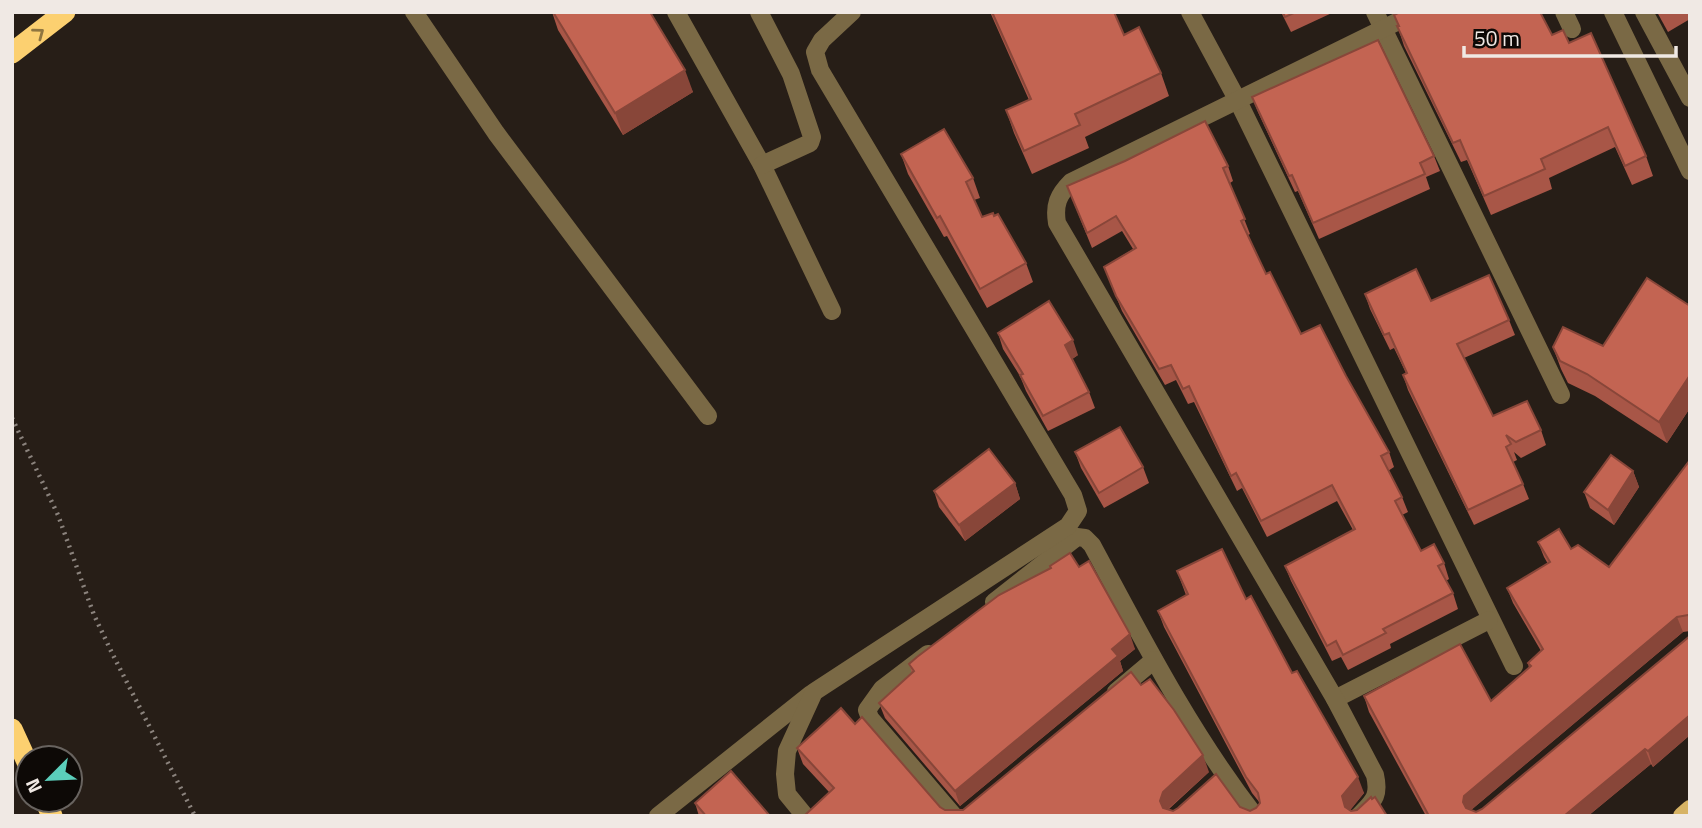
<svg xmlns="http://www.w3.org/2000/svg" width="1702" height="828" viewBox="0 0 1702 828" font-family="'Titillium Web',sans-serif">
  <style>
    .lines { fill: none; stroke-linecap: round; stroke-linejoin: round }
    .path { stroke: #8b837d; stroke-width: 4.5; stroke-dasharray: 2 5; stroke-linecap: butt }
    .minor { stroke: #7a6945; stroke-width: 18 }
    .major { stroke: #d7b364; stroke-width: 18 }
    .highway { stroke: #fcd070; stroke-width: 21 }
    .wall { fill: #a85647 }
    .shaded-wall { fill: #884639 }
    .building { fill: #c36452; stroke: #884639; stroke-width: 2 }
    .oneway { stroke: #907640 }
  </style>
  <rect width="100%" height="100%" fill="#271e17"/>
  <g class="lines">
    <path class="path" d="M12,418L58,515L94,615L112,653L195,816"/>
    <g class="minor">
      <path d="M414,12L496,133L708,416"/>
      <path d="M676,12L762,165L832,311"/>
      <path d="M759,12L791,74L812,137L810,143L762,165"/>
      <path d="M1190,12L1238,101L1514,666"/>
      <path d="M1375,12L1561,395"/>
      <path d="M1564,12L1572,29"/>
      <path d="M1613,12L1690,171"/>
      <path d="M1644,12L1690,98"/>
      <path d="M994,602L1077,537L1085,538L1092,545C1142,638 1190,732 1255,816"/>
      <path d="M928,654L882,689L867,710L870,718L954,816"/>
      <path d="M1116,692L1154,660"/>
      <path d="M1335,699L1489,620"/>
      <path d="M658,816L811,694"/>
      <path d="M805,816L787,794L785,774L787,751L814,692L1068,526L1078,511L1073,495L820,70L815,52L822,40L852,12"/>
      <path d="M1359,816C1373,801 1380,797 1375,775L1335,699L1057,223C1054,205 1058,195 1071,182L1417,12"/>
    </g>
    <path class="major" d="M1682,816L1690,809"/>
    <g class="highway">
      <path d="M12,53L65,12"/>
      <path d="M12,729L28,764"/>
      <path d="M45,800L52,816"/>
    </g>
  </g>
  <g class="wall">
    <path d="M552,12H650L693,92L623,135L558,30Z"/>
    <path d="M990,12H1114L1124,35L1161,73L1169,96L1085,137L1089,148L1032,174L1014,133L1006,110L1029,100Z"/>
    <path d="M1281,12H1334L1291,32Z"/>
    <path d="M1657,12H1690V19L1668,32Z"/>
    <path d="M1394,15L1552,35L1569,43L1646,156L1653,176L1632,185L1615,147L1549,178L1552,189L1491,215L1467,160L1461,162L1404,46Z"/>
    <path d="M1252,97L1434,156L1440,171L1426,177L1430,189L1319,239L1298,191L1295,192L1258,112Z"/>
    <path d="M901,154L973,178L980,198L974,200L982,217L1026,263L1033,282L987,308L947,236L944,237L908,174Z"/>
    <path d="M1228,166L1233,181L1230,183L1250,234L1248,235L1266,274L1301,334L1346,376L1389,452L1394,467L1388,471L1402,497L1408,512L1402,515L1421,551L1444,563L1449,579L1446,581L1453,593L1458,609L1390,644L1391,648L1348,670L1341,657L1332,661L1291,581L1285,566L1353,530L1337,501L1267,537L1242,488L1237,491L1194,402L1188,404L1176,380L1165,385L1122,311L1104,267L1133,249L1122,231L1092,248L1067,186Z"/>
    <path d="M1365,294L1431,301L1509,320L1515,335L1464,358L1493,416L1541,430L1546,445L1521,458L1514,452L1517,460L1513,462L1523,484L1529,499L1474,525L1408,390L1403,375L1406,373L1394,348L1390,350L1370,309Z"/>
    <path d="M1690,306V408L1667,443L1595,396L1568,383L1561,369L1553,347L1603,346Z"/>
    <path d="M998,333L1078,355L1072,359L1089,392L1095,408L1048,431L1026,391L1020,376L1003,349Z"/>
    <path d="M1075,452L1143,467L1149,483L1104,508L1081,468Z"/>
    <path d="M1690,460V631L1683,632L1471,810L1476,812L1482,809L1690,636V735L1653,767L1651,764L1588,816H1426L1369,712L1364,696L1491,701L1529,668L1528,663L1541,651L1513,603L1507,588L1548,564L1544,557L1538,542L1571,549L1609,567Z"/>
    <path d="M1633,471L1639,487L1614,525L1590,508L1584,492Z"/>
    <path d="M1015,483L1020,499L965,541L939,507L934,491Z"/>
    <path d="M1079,567L1135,649L1120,661L1123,671L960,806L885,718L879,703L912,673L909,664Z"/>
    <path d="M1177,571L1246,599L1292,673L1364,793L1350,810L1387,816H804L829,792L803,764L797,748L855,724L940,807L945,810H963L1209,772L1169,809L1173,811L1240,807L1250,811L1256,808L1260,803L1252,793L1164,627L1158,611L1186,595Z"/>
    <path d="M695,803L770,816H699Z"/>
  </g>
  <g class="shaded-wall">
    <path d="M685,70L693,92L623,135L615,113Z"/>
    <path d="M1073,340L1078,355L1071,360L1065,345Z"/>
    <path d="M1690,375V408L1667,443L1659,422Z"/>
    <path d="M1633,471L1639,487L1614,525L1608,510Z"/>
    <path d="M1015,483L1020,499L965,541L959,525Z"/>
    <path d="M1677,617L1683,632L1470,811L1469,816L1463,802L1464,796Z"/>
    <path d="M1130,634L1135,649L1120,661L1123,671L960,806L955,791L1112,649Z"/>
    <path d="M1690,715V735L1653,767L1648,751Z"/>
    <path d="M1645,749L1651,764L1588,816H1564Z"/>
    <path d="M1203,755L1209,772L1169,808L1166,816L1160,801L1163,792Z"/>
    <path d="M1358,777L1364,793L1348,813L1345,807L1342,796Z"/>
  </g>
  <g class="building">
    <path d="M553,12H650L685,70L615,113Z"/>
    <path d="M992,12H1114L1124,35L1139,27L1161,73L1075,114L1080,125L1024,151L1006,110L1031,99Z"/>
    <path d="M1283,12H1296L1285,17Z"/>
    <path d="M1400,12H1540L1552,35L1563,30L1569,43L1591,33L1646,156L1625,166L1608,127L1541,159L1545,169L1484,196L1460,140L1453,143L1397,26H1399L1394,15Z"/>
    <path d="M1378,40L1434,156L1420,163L1425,174L1313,223L1292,175L1289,176L1252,97Z"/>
    <path d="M1205,121L1228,166L1223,168L1245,219L1241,221L1266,274L1270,272L1301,334L1320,325L1346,376L1389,452L1381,456L1402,497L1395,501L1421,551L1434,544L1444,563L1438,566L1453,593L1383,629L1386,633L1343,655L1336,641L1327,646L1285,566L1355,529L1332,485L1261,521L1236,473L1231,476L1189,386L1183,389L1171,365L1159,369L1116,296L1104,267L1136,248L1116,216L1087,233L1067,186L1125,161Z"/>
    <path d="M944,129L973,178L966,182L982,217L993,213L994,216L998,214L1026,263L980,289L940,216L937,218L901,154Z"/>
    <path d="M1416,269L1431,301L1489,275L1509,320L1457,344L1493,416L1527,401L1541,430L1516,442L1506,435L1511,444L1506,447L1523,484L1468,510L1403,375L1407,373L1389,333L1384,335L1365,294Z"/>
    <path d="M1647,278L1690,306V375L1659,422L1587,374L1560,361L1553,347L1563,327L1603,346Z"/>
    <path d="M1049,301L1073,340L1065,345L1089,392L1043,416L1020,375L1023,374L998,333Z"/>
    <path d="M1120,427L1143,467L1099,493L1075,452Z"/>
    <path d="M989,449L1015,483L959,525L934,491Z"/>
    <path d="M1611,455L1633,471L1608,510L1584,492Z"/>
    <path d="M1690,460V616L1688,615L1677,617L1464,796L1463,802L1466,808L1476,812L1482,809L1690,636V715L1648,751L1645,749L1564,816H1429L1364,696L1460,644L1491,701L1531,666L1528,663L1543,649L1507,588L1550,562L1538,542L1559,529L1571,549L1578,545L1609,567Z"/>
    <path d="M1222,549L1246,599L1251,596L1292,673L1297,671L1358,777L1342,796L1345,807L1351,811L1357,810L1371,797L1372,799L1375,797L1387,816H804L834,788L797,748L841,708L855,724L862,717L940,807L945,810H963L1131,672L1141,685L1150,679L1174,710L1203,755L1163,792L1160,801L1163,808L1173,811L1178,808L1216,774L1240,807L1250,811L1256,808L1260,803L1258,793L1246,777L1158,611L1188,594L1177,571Z"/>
    <path d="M1070,553L1079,567L1089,561L1130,634L1112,649L1118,656L955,791L879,703L914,671L909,664L917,657L999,595L1051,568L1050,566Z"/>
    <path d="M731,771L770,816H706L695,803Z"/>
  </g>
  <defs><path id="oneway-chevron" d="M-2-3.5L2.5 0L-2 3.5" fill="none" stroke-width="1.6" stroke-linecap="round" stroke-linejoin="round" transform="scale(1.75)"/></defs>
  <use class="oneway" href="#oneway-chevron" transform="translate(39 33) rotate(-37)"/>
  <rect width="1702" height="828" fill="none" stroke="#f0e9e4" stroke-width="28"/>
  <g transform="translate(49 779) rotate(246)"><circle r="33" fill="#0d0906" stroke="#68635f" stroke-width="2"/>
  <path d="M0-5L12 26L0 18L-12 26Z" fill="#5bcebb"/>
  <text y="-10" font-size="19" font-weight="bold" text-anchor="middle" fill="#f0e9e4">N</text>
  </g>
  <path d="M1464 46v10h212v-10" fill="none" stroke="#f0e9e4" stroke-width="3.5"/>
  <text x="1474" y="46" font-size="21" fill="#f0e9e4" stroke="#0d0906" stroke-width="5" paint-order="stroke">50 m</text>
</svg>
